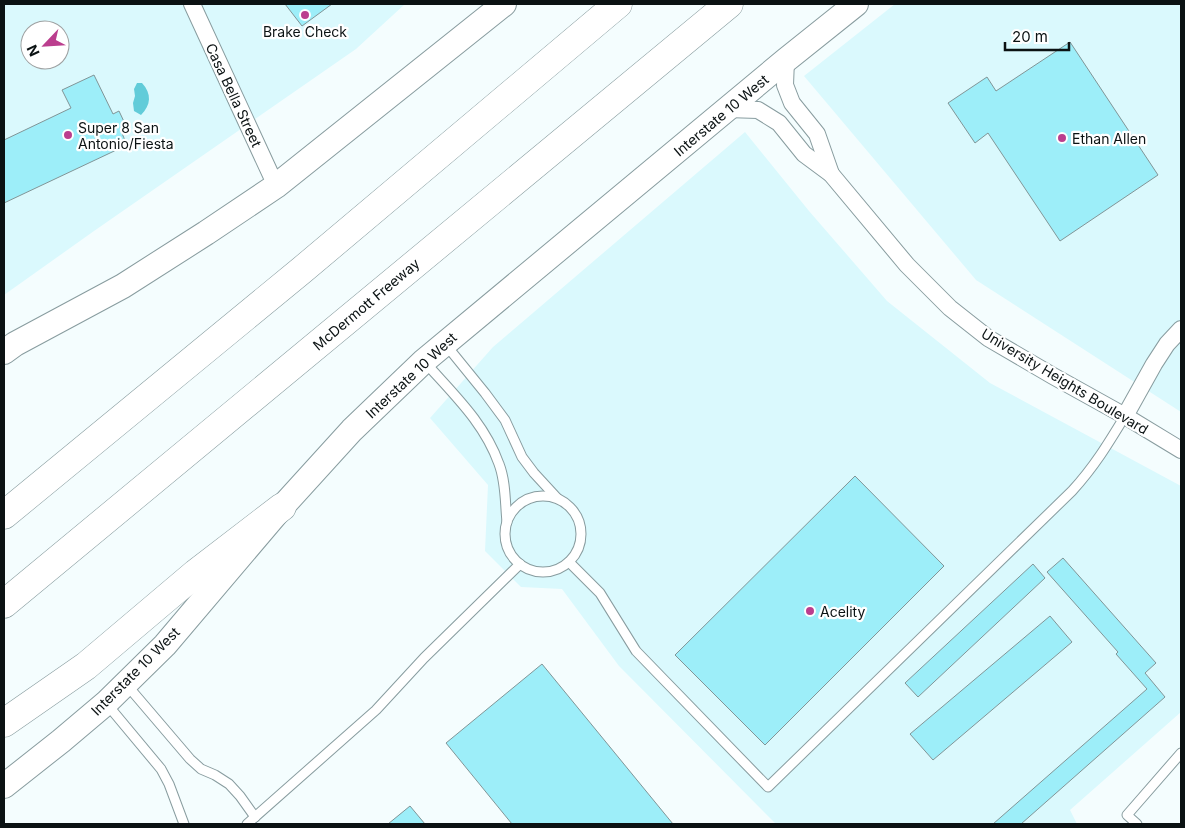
<svg xmlns="http://www.w3.org/2000/svg" width="1185" height="828" viewBox="0 0 1185 828" font-family="Inter,sans-serif">
  <style>
    .built { fill: #daf9fd; fill-rule: evenodd }
    .water { fill: #61ccd9 }
    .building { fill: #9deef9; stroke: #819597 }
    .lines { fill: none; stroke-linecap: round; stroke-linejoin: round }
    .service-casing { stroke: #889c9f; stroke-width: 11 }
    .minor-casing { stroke: #889c9f; stroke-width: 18 }
    .secondary-casing { stroke: #889c9f; stroke-width: 26 }
    .motorway-casing { stroke: #889c9f; stroke-width: 29 }
    .service { stroke: #fff; stroke-width: 9 }
    .minor { stroke: #fff; stroke-width: 16 }
    .secondary { stroke: #fff; stroke-width: 24 }
    .motorway { stroke: #fff; stroke-width: 28 }
    .poi-dot { fill: #bb3e8e; stroke: #fff; stroke-width: 2 }
    .labels { text-anchor: middle; dominant-baseline: central; stroke-width: 4.5; stroke-linejoin: round; paint-order: stroke }
    .poi-label { font-size: 14px; fill: #0b1213; stroke: #fff; text-anchor: start }
    .street-label { font-size: 14px; fill: #0b1213; stroke: #fff }
  </style>
  <rect width="100%" height="100%" fill="#f4fdfe"/>
  <g class="built">
    <path d="M4,4H405L356,49L94,231L4,295ZM30,30H60V60H30Z"/>
    <path d="M895,4H1181V412L976,280L804,76Z"/>
    <path d="M745,132L809,211L887,301L990,383L1181,486V712L1070,810L1077,824H776L619,666L562,589L521,587L485,551L488,485L430,418L493,347Z"/>
  </g>
  <path class="water" d="M137,83H142C152,94 151,105 141,115L134,111L133,103L135,96L134,89Z"/>
  <g class="building">
    <path d="M285,4H332L302,26Z"/>
    <path d="M1070,42L1158,175L1060,241L988,133L975,143L948,103L987,77L996,91Z"/>
    <path d="M94,75L113,114L119,111L127,128L121,131L127,145L4,203V140L71,108L62,90Z"/>
    <path d="M855,476L944,566L765,745L675,655Z"/>
    <path d="M1063,558L1156,663L1145,673L1165,697L1021,824H993L1147,689L1116,654L1118,652L1047,572Z"/>
    <path d="M1033,564L1045,578L918,697L905,683Z"/>
    <path d="M1050,616L1072,642L933,760L910,734Z"/>
    <path d="M542,664L673,824H512L446,743Z"/>
    <path d="M410,806L425,824H388Z"/>
  </g>
  <g class="lines">
    <g class="service-casing">
      <g id="service">
        <path d="M446,345L485,393L505,420L522,457L534,473L557,498"/>
        <path d="M424,361C453,394 484,422 499,464C506,482 505,503 507,522"/>
        <circle cx="543" cy="534" r="38"/>
        <path d="M569,562L600,593L636,651L768,787L1072,491C1094,467 1108,444 1125,416"/>
        <path d="M126,684L190,759L201,769L215,775L229,784L240,796L255,817"/>
        <path d="M106,703L161,769L169,784L184,824"/>
        <path d="M247,824L376,710L424,658L520,564"/>
        <path d="M1137,824L1127,815L1181,753"/>
      </g>
    </g>
    <g class="minor-casing">
      <g id="minor">
        <path d="M192,4L276,186"/>
        <path d="M786,60L785,85L792,103L817,134L831,174"/>
        <path d="M727,109L758,110L779,123L804,154L831,174L907,265L950,308L988,338L1053,376L1125,416L1181,450"/>
        <path d="M1125,416L1154,364L1167,344L1181,329"/>
      </g>
    </g>
    <g class="secondary-casing">
      <g id="secondary">
        <path d="M4,352L15,344L123,286L206,233L276,186L504,4"/>
        <path d="M4,786L61,741L106,703L165,645L282,507L352,430L424,361L786,60L856,4"/>
      </g>
    </g>
    <g class="motorway-casing">
      <g id="motorway">
        <path d="M4,515L302,270L618,4"/>
        <path d="M4,604L729,4"/>
        <path d="M4,723L86,666L196,573L282,507"/>
      </g>
    </g>
    <use href="#service" class="service"/>
    <use href="#minor" class="minor"/>
    <use href="#secondary" class="secondary"/>
    <use href="#motorway" class="motorway"/>
  </g>
  <g class="poi-dot">
    <circle cx="305" cy="15" r="5"/>
    <circle cx="68" cy="135" r="5"/>
    <circle cx="1062" cy="138" r="5"/>
    <circle cx="810" cy="611" r="5"/>
  </g>
  <g class="labels">
    <g class="poi-label">
      <text x="305" y="31" text-anchor="middle">Brake Check</text>
      <text x="78" y="127">Super 8 San<tspan x="78" dy="16">Antonio/Fiesta</tspan></text>
      <text x="1072" y="138">Ethan Allen</text>
      <text x="820" y="611">Acelity</text>
    </g>
    <g class="street-label">
      <text transform="translate(234 95) rotate(65)">Casa Bella Street</text>
      <text transform="translate(721 115) rotate(-40)">Interstate 10 West</text>
      <text transform="translate(366 304) rotate(-40)">McDermott Freeway</text>
      <text transform="translate(411 375) rotate(-43)">Interstate 10 West</text>
      <text transform="translate(1065 381) rotate(31)">University Heights Boulevard</text>
      <text transform="translate(135 671) rotate(-45)">Interstate 10 West</text>
    </g>
  </g>
  <rect width="1185" height="828" fill="none" stroke="#0b1213" stroke-width="10"/>
  <g transform="translate(45 45) rotate(245)"><circle r="24" fill="#ffffff" stroke="#9da0a1"/>
  <path d="M0-4L9 19L0 12L-9 19Z" fill="#bb3e8e"/>
  <text y="-8" font-size="14" font-weight="bold" text-anchor="middle" fill="#0b1213">N</text>
  </g>
  <path d="M1005 42v8h64v-8" fill="none" stroke="#0b1213" stroke-width="2.5"/>
  <text x="1012" y="42" font-size="15" fill="#0b1213" stroke="#ffffff" stroke-width="4" paint-order="stroke">20 m</text>
</svg>
